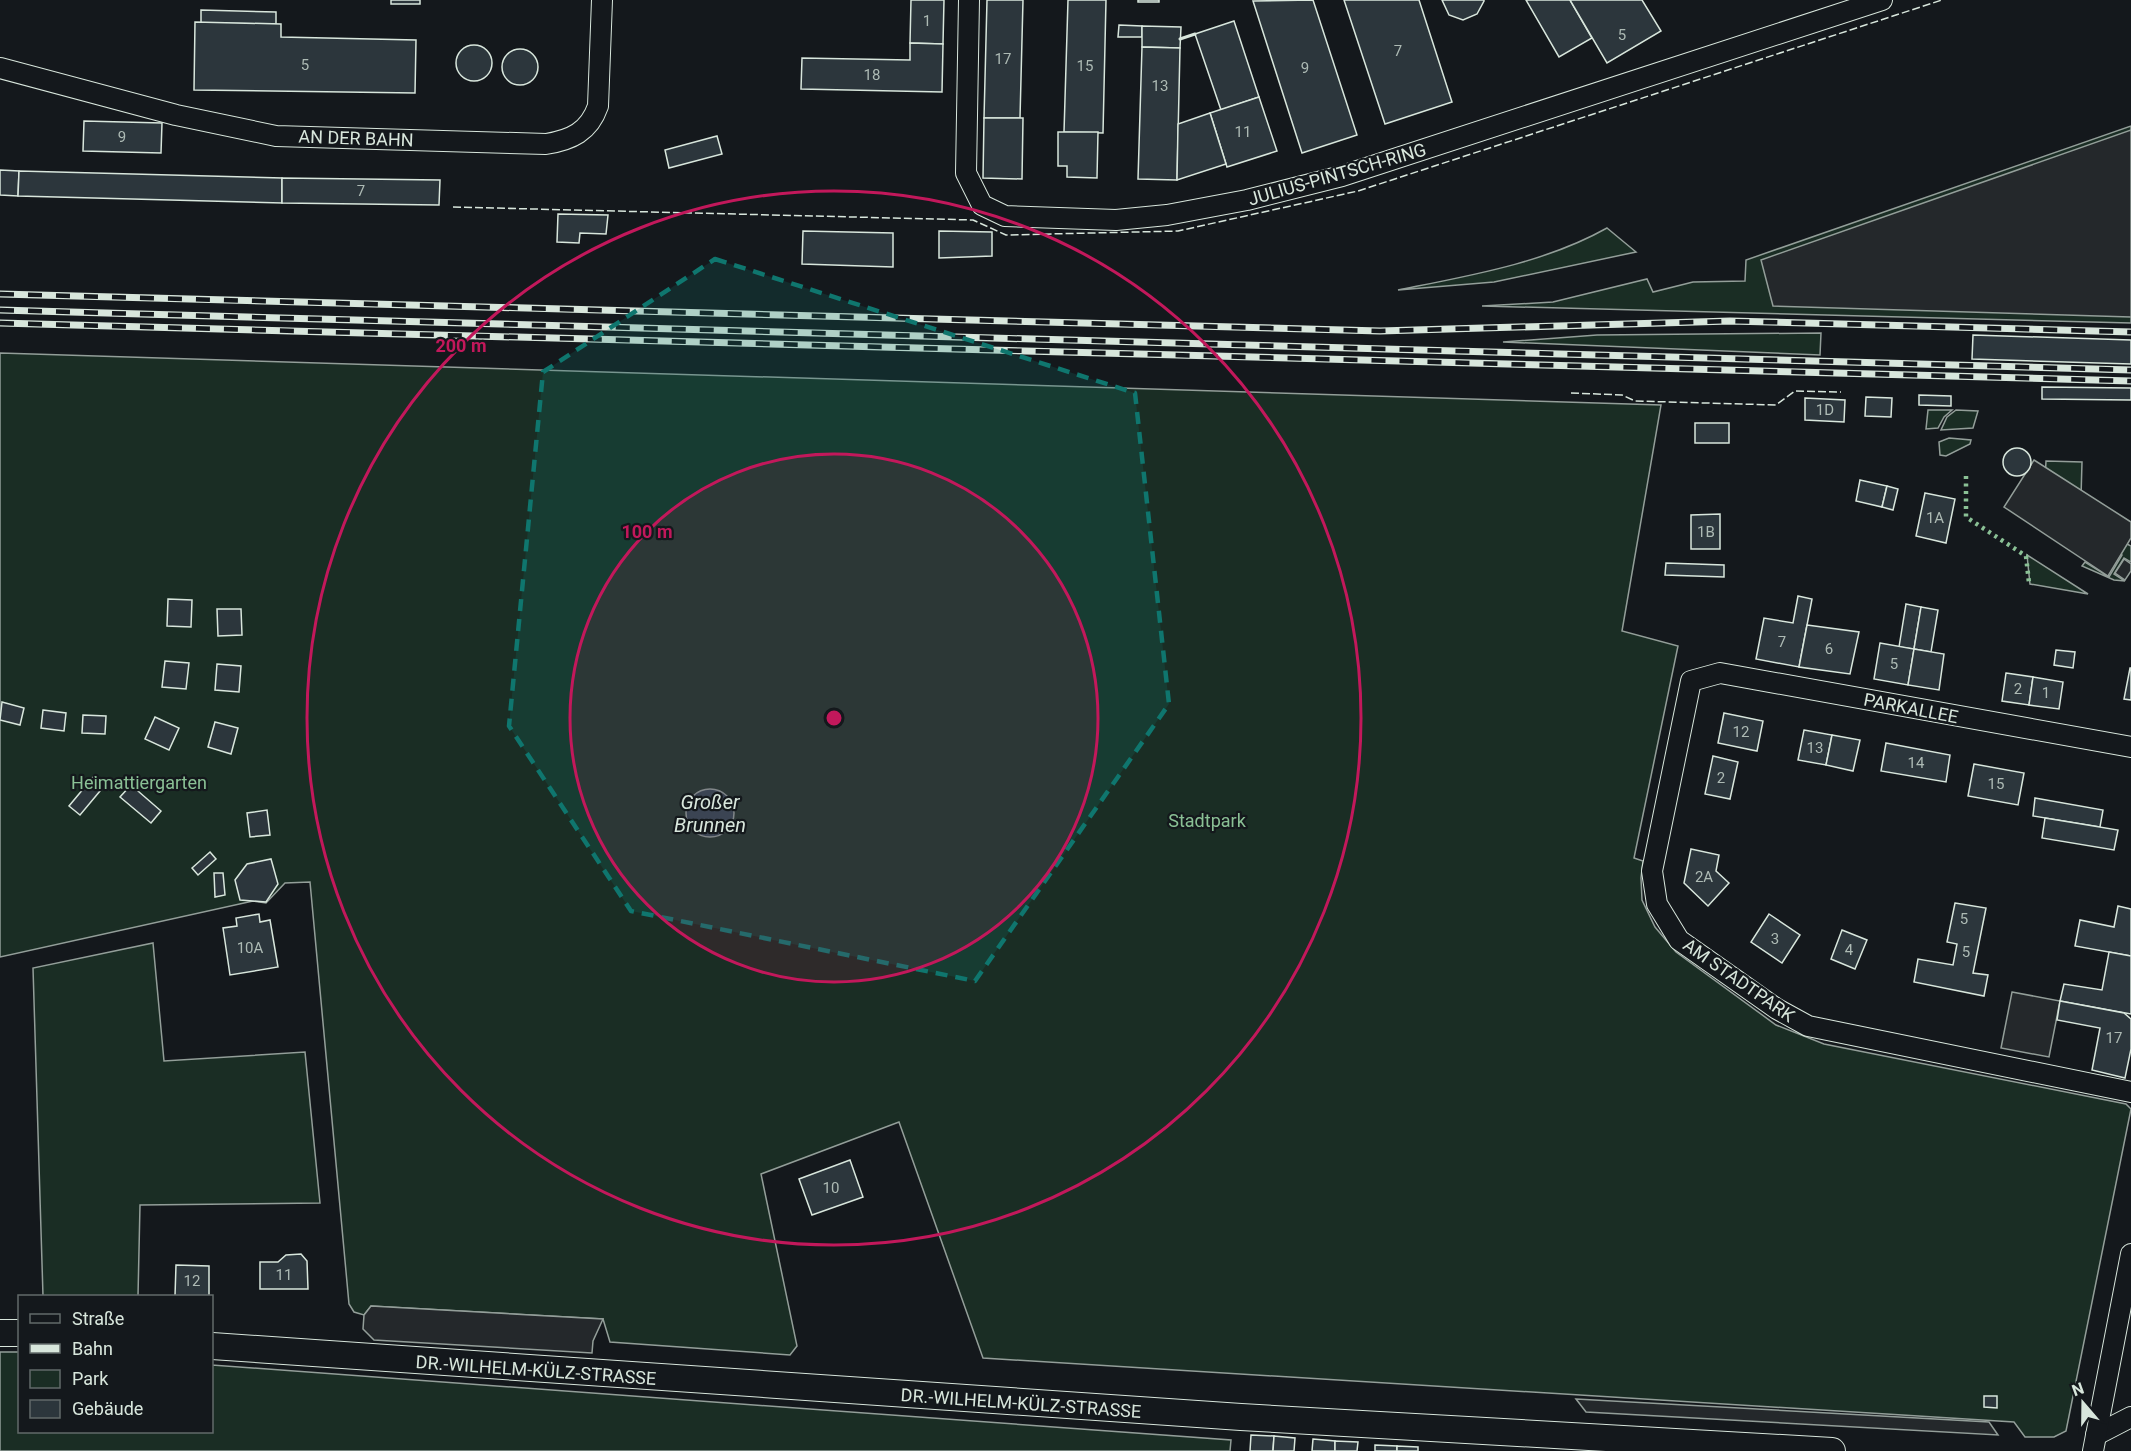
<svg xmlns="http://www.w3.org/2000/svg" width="2131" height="1451" viewBox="0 0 2131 1451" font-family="Roboto,sans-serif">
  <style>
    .green { fill: #1a2d24; stroke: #939e99; stroke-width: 1.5 }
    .parking { fill: #24282b; stroke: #939e99; stroke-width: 1.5 }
    .water { fill: #2f3f4d; stroke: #939e99; stroke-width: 1.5 }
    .building { fill: #2c363c; stroke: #d8e6dc; stroke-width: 1.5 }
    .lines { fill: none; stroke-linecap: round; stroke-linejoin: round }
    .minor-casing { stroke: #d8e6dc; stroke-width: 22 }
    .major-casing { stroke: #d8e6dc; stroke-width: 28 }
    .minor { stroke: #14181c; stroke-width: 20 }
    .major { stroke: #14181c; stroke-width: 26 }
    .rail-casing { stroke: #d8e6dc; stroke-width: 7 }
    .rail { stroke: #14181c; stroke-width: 4.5; stroke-dasharray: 14; stroke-linecap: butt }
    .hedge { stroke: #8ac095; stroke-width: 4.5; stroke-dasharray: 3 4.5; stroke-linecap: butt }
    .fence { stroke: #d8e6dc; stroke-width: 1.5; stroke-dasharray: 8 3; stroke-linecap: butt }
    .wall { stroke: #d8e6dc; stroke-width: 3 }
    .marked { fill: #0f766e; fill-opacity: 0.2; stroke: #0f766e; stroke-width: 4.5; stroke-dasharray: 12 8; stroke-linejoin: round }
    .ring { fill: none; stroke: #c2185b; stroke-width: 3 }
    .labels { text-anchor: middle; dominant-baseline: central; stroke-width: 4.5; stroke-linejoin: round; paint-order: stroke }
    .number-label { font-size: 15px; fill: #adbab4 }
    .street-label { font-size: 18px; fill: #d8e6dc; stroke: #14181c }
    .park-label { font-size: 18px; fill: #8ac095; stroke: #14181c }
    .water-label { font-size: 20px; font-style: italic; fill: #d8e6dc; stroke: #14181c }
    .centre { fill: #c2185b; stroke: #14181c; stroke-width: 3 }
    .ring-label { font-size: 18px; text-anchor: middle; font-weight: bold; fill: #c2185b; stroke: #14181c; stroke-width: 4.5; stroke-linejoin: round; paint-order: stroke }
  </style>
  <rect width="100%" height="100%" fill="#14181c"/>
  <g class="green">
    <path d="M2131,126V323L1482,306L1553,302L1647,279L1653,292L1693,282L1745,281L1746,260Z"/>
    <path d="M1607,228L1636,252L1494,282L1398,290C1468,276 1545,263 1607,228Z"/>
    <path d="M1821,333L1820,355L1503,342L1597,335Z"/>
    <path d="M0,353L1661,405L1622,631L1678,646L1634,858L1643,861L1641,878L1642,900L1655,927L1676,952L1776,1025L1824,1044L2126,1104L2131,1109L2066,1431L2054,1437H2025L2014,1422L983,1358L899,1122L761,1174L797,1346L790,1355L610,1342L603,1319L371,1306L364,1315L354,1312L349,1304L310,882L285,883L266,903L253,901L0,957Z"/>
    <path d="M1928,410H1952L1944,417L1938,428L1926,429Z"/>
    <path d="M1956,410L1978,411L1973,428L1941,430L1947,417Z"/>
    <path d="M1949,438L1971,440L1970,444L1946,456L1940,455L1939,442Z"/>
    <path d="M2046,461L2082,462L2081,497L2045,480Z"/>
    <path d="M2125,543L2131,546V562L2124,558L2114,574L2125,581L2114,580L2082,566L2085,562L2109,577L2122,555L2120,552Z"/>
    <path d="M2027,555L2088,594L2030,584Z"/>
    <path d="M153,943L164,1061L305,1052L320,1203L140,1205L138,1296H43L33,968Z"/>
    <path d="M0,1352H19L20,1432H212V1365L1231,1440L1230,1451H0Z"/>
  </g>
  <g class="parking">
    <path d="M2131,130V317L1773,306L1761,260Z"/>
    <path d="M2034,460L2131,522V538L2108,576L2004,507Z"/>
    <path d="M2124,559L2131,564V571L2125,580L2115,573Z"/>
    <path d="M2012,992L2060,1001L2049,1057L2001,1048Z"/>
    <path d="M371,1306L603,1319L593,1341L592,1353L374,1340L363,1329L364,1315Z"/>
    <path d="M1576,1399L1989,1422L1998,1435L1586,1412Z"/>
  </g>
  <circle class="water" cx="710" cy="813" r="24"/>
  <g class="building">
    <rect x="391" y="0" width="29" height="4"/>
    <path d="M911,0H944L943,44L910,43Z"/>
    <path d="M987,0H1023L1020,118H984Z"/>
    <path d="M1068,0H1106L1103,133L1064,132Z"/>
    <rect x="1138" y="0" width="21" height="2"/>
    <path d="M1313,0L1357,135L1302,153L1253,1Z"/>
    <path d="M1344,0H1419L1452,102L1385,124Z"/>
    <path d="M1442,0H1484V1L1477,14L1463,20L1449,15Z"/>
    <path d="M1526,0H1570L1592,38L1559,57Z"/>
    <path d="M1570,0H1642L1661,31L1607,63Z"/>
    <path d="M201,10L276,12V24L201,23Z"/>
    <path d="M1234,21L1259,97L1221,110L1195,34Z"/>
    <path d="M195,22L281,24V37L416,40L415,93L194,90Z"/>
    <path d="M1119,25L1142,26V37H1118Z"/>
    <path d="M1142,26L1181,27L1180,48L1142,47Z"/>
    <path d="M910,43L943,44L942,92L801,89L802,58L910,60Z"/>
    <circle cx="474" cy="63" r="18"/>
    <path d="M1142,47L1180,48L1177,180L1138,179Z"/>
    <circle cx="520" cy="67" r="18"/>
    <path d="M1259,97L1277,151L1227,167L1210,113Z"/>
    <path d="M1210,113L1226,164L1177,180L1178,124Z"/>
    <path d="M984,118H1023L1022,179L983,178Z"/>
    <path d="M84,121L162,123L161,153L83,151Z"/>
    <path d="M1058,132H1098L1097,178L1067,177V166H1058Z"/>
    <path d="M717,136L722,154L669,168L665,150Z"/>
    <path d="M0,170L19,171L18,196L0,195Z"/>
    <path d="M19,171L282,178V203L18,196Z"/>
    <path d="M282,178L440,180L439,205L282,203Z"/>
    <path d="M558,214L608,215L606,234L580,233L579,243L557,242Z"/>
    <path d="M803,231L893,233V267L802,264Z"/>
    <path d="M939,231L992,232V256L939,258Z"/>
    <path d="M1973,335L2131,340V364L1972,359Z"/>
    <path d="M2042,387L2131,388V400L2042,399Z"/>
    <path d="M1919,395L1951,396V406L1919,405Z"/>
    <path d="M1866,397L1892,398L1891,417L1865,416Z"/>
    <path d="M1805,398L1845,400L1844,422L1805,420Z"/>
    <rect x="1695" y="423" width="34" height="20"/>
    <circle cx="2017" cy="462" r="14"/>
    <path d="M1860,480L1887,486L1882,507L1856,501Z"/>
    <path d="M1887,486L1898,489L1893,510L1882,507Z"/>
    <path d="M1925,493L1955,499L1946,543L1916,536Z"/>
    <path d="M1720,514V549H1691V515Z"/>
    <path d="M1666,563L1724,565V577L1665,575Z"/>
    <path d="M1798,596L1812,599L1799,667L1756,659L1764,618L1793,623Z"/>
    <path d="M168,599L192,600L191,627L167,626Z"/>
    <path d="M1906,604L1921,607L1914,649L1899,647Z"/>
    <path d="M1921,607L1938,610L1931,652L1914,649Z"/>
    <path d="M217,609H241L242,635L218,636Z"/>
    <path d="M1807,625L1859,632L1850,674L1799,667Z"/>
    <path d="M1880,643L1914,649L1908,685L1874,679Z"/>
    <path d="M1914,649L1944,654L1939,690L1908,685Z"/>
    <path d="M2056,650L2075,652L2073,668L2054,665Z"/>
    <path d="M165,661L189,663L186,689L162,687Z"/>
    <path d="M217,664L241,666L239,692L215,690Z"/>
    <path d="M2130,668H2131V700L2124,699Z"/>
    <path d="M2006,673L2033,677L2029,705L2002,701Z"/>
    <path d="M2033,677L2063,682L2059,709L2029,705Z"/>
    <path d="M2,702L24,708L20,725L0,720Z"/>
    <path d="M43,710L66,713L64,731L41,728Z"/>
    <path d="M1724,713L1763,721L1757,751L1718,743Z"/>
    <path d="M83,715L106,716L105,734L82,733Z"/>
    <path d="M155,717L179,728L169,750L145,739Z"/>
    <path d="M215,722L238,728L231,754L208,747Z"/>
    <path d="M1804,730L1832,735L1826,765L1798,760Z"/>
    <path d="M1832,735L1860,740L1853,771L1826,765Z"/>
    <path d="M1886,743L1950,755L1946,782L1881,771Z"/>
    <path d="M1713,756L1738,762L1730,799L1705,794Z"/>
    <path d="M1974,764L2024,773L2018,805L1968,796Z"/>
    <path d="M94,776L105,785L80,815L69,806Z"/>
    <path d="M131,785L161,811L151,823L120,797Z"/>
    <path d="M2035,798L2103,810L2100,827L2033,816Z"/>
    <path d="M267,810L270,835L250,837L247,813Z"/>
    <path d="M2045,818L2118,830L2114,850L2042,838Z"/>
    <path d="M1691,849L1719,855L1716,871L1729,883L1708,906L1684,883Z"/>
    <path d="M210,852L216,859L198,875L192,868Z"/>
    <path d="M271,859L278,884L266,902L240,900L235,880L247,864Z"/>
    <path d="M214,873H223L225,895L215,897Z"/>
    <path d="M1955,903L1986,908L1973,973L1988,975L1984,996L1914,982L1918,959L1953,965L1957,944L1947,942Z"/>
    <path d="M2118,906L2131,909V956L2075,946L2080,920L2114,927Z"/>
    <path d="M259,914L260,922L270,920L278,967L230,975L223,928L237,926L236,918Z"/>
    <path d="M1769,914L1800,935L1782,963L1751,942Z"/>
    <path d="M1842,930L1867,940L1855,969L1831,959Z"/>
    <path d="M2109,952L2131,956V1014L2060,1001L2064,984L2102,990Z"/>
    <path d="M2060,1001L2124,1013L2131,1019V1049L2125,1078L2092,1070L2100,1028L2057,1020Z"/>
    <path d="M850,1160L863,1197L812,1215L799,1179Z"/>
    <path d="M301,1254L307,1261L308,1289H260V1262H278L286,1255Z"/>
    <path d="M176,1265L209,1266V1296H175Z"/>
    <path d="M1984,1396H1997V1408L1984,1407Z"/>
    <path d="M1251,1435L1274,1436L1273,1451H1250Z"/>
    <path d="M1274,1436L1295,1438L1294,1451H1273Z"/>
    <path d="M1313,1439L1335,1441V1451H1312Z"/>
    <path d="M1335,1441L1358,1442L1357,1451H1335Z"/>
    <path d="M1375,1445L1397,1446V1451H1375Z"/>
    <path d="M1397,1446L1418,1447V1451H1397Z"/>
  </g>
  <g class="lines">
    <g class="minor-casing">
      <g id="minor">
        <path d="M969,0L966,173L982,205L1005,216L1116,220L1167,215L1247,200L1342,176L1882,0"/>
        <path d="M0,68L176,115L276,136L546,144C571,140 589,132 598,106L602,0"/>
        <path d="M2131,747L1720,673L1691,681L1652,871L1657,904L1679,940L1777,1009L1808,1026L2131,1092"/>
        <path d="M2096,1435L2131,1417"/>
        <path d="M2093,1451L2131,1254"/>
      </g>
    </g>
    <g class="major-casing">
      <g id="major">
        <path d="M0,1333H20"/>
        <path d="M212,1346L1241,1417L1832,1451"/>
      </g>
    </g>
    <use href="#minor" class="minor"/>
    <use href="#major" class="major"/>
    <g class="rail-casing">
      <g id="rail">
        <path d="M0,294L1380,331L1730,321L2131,332"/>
        <path d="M0,310L2131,370"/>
        <path d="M0,323L2131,381"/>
      </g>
    </g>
    <use href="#rail" class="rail"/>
    <path class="hedge" d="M1966,476V517L2026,556L2029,583"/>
    <g class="fence">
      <path d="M453,207L973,220L1006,235L1178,231L1358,191L1942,0"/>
      <path d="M1571,393L1622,395L1635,401L1776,405L1795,391L1841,392"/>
    </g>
    <path class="wall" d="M1180,39L1195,34"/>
  </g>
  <path class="marked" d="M715,259L1135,393L1169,704L975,981L631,911L509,726L543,372Z"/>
  <circle cx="834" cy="718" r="264" fill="#c2185b" fill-opacity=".12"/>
  <g class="ring">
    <circle cx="834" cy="718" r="264"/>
    <circle cx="834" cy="718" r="527"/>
  </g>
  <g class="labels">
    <g class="number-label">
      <text x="927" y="21">1</text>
      <text x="1622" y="35">5</text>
      <text x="1398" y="51">7</text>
      <text x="1003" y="59">17</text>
      <text x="305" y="65">5</text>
      <text x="1085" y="66">15</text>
      <text x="1305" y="68">9</text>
      <text x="872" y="75">18</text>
      <text x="1160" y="86">13</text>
      <text x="1243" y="132">11</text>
      <text x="122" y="137">9</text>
      <text x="361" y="191">7</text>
      <text x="1825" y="410">1D</text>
      <text x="1935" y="518">1A</text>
      <text x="1706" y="532">1B</text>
      <text x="1782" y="642">7</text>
      <text x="1829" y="649">6</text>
      <text x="1894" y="664">5</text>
      <text x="2018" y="689">2</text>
      <text x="2046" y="693">1</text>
      <text x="1741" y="732">12</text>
      <text x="1815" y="748">13</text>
      <text x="1916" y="763">14</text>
      <text x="1721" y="778">2</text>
      <text x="1996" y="784">15</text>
      <text x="1704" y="877">2A</text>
      <text x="1964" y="919">5</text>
      <text x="1775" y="939">3</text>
      <text x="250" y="948">10A</text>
      <text x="1849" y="950">4</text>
      <text x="1966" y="952">5</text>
      <text x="2114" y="1038">17</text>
      <text x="831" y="1188">10</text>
      <text x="284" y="1275">11</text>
      <text x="192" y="1281">12</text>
    </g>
    <g class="street-label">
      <text transform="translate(356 138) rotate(2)">AN DER BAHN</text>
      <text transform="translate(1337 174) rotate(-16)">JULIUS-PINTSCH-RING</text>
      <text transform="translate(1911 708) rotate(11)">PARKALLEE</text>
      <text transform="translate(1739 980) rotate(35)">AM STADTPARK</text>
      <text transform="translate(536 1370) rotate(4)">DR.-WILHELM-KÜLZ-STRASSE</text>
      <text transform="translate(1021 1403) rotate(4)">DR.-WILHELM-KÜLZ-STRASSE</text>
    </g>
    <g class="park-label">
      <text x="139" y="782">Heimattiergarten</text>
      <text x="1207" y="820">Stadtpark</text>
    </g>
    <g class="water-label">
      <text x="710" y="802">Großer<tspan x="710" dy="23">Brunnen</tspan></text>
    </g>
  </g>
  <circle cx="834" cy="718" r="9" class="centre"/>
  <g class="ring-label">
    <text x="461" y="352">200 m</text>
    <text x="647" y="538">100 m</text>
  </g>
  <rect x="18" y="1295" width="195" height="138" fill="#14181c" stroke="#626a69" stroke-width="1.5"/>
  <rect x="30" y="1314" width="30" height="9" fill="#14181c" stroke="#626a69" stroke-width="1.5"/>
  <text x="72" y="1325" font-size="18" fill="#d8e6dc">Straße</text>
  <rect x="30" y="1344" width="30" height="9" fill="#d8e6dc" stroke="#626a69" stroke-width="1.5"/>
  <text x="72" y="1355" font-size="18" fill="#d8e6dc">Bahn</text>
  <rect x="30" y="1370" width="30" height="18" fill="#1a2d24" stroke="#626a69" stroke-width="1.5"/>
  <text x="72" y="1385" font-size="18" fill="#d8e6dc">Park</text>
  <rect x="30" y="1400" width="30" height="18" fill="#2c363c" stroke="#626a69" stroke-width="1.5"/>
  <text x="72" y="1415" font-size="18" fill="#d8e6dc">Gebäude</text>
  <g transform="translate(2083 1403) rotate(340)" stroke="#14181c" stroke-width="4.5" paint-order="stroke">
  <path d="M0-4.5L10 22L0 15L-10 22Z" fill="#d8e6dc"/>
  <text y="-9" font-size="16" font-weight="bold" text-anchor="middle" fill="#d8e6dc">N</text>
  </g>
</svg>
